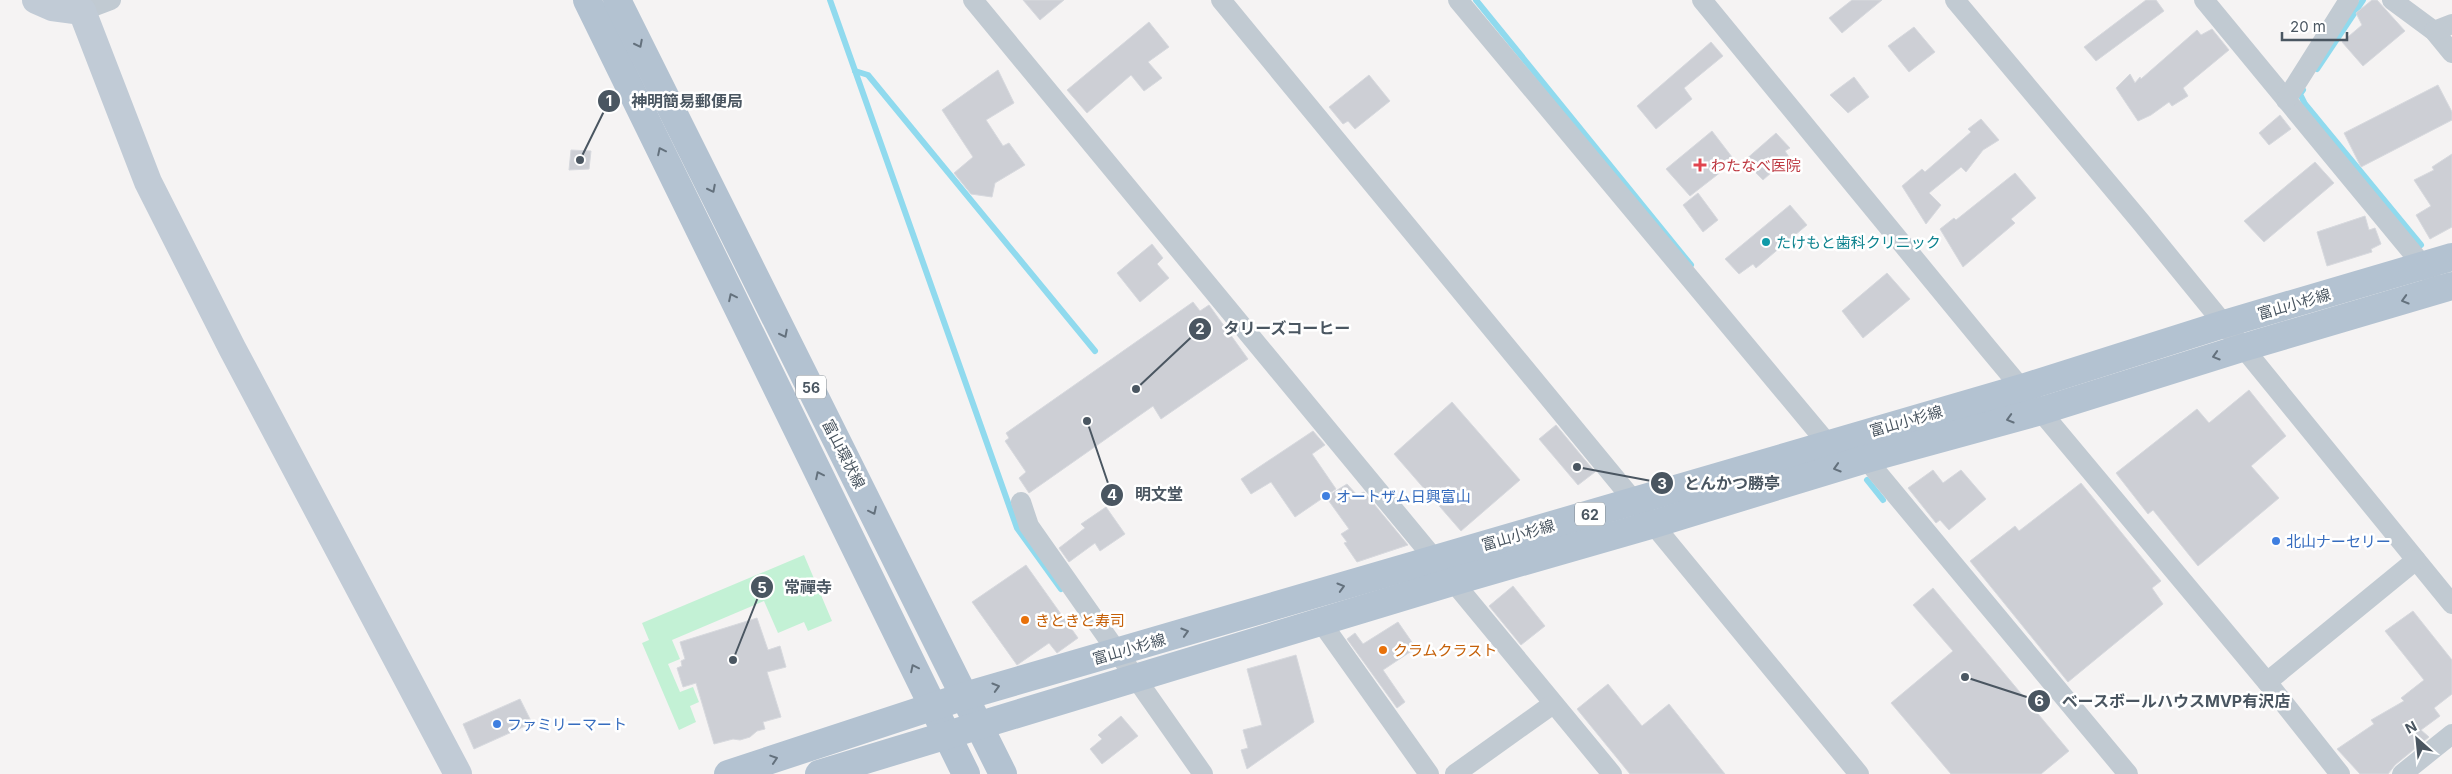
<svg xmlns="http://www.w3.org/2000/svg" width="2452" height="774" viewBox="0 0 2452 774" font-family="Inter,'Noto Sans JP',sans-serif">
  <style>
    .green { fill: #c3f1d5 }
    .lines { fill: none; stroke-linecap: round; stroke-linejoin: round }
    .stream { stroke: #90daee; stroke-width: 6 }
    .building { fill: #cdcfd5; stroke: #d7d9de }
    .street { stroke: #c1cad2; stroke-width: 20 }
    .secondary { stroke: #c1cbd6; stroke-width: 28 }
    .primary { stroke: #b3c2d1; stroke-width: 28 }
    .oneway { stroke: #64717d }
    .health-dot { fill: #e0444e; stroke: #fff; stroke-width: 2 }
    .culture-dot { fill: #0f9aa8; stroke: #fff; stroke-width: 2 }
    .shop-dot { fill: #3f7fe0; stroke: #fff; stroke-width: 2 }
    .food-dot { fill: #e8710a; stroke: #fff; stroke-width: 2 }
    .labels { text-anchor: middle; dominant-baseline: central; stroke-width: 5; stroke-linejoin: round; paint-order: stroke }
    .shield { fill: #fff; stroke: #808990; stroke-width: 1 }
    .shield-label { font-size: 14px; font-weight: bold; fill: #4a5661 }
    .health-label { font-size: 15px; fill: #be3a42; stroke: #fff; text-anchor: start }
    .culture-label { font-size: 15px; fill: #0d838f; stroke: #fff; text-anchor: start }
    .street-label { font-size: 15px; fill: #4a5661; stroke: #fff }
    .shop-label { font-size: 15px; fill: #366cbe; stroke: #fff; text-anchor: start }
    .food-label { font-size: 15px; fill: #c56008; stroke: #fff; text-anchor: start }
    .leader { fill: none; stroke: #4a5661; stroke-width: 2 }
    .callout-dot { fill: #4a5661; stroke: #fff; stroke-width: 2 }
    .mark-label { font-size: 15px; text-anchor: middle; font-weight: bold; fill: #fff }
    .callout-label { font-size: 16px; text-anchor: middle; font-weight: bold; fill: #4a5661; stroke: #fff; stroke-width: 5; stroke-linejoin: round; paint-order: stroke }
  </style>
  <rect width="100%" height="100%" fill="#f5f3f3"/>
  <path class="green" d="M804,555L832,621L808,631L804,622L778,633L764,601L672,640L680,659L668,664L680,692L693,687L699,702L690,706L696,722L679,730L642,643L649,640L642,623Z"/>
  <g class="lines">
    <g class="stream">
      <path d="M830,0L1017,528L1061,589"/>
      <path d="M1476,0L1691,265"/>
      <path d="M2317,69L2363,0"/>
      <path d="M855,71L868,75L1095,351"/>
      <path d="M2303,90L2300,94L2305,104L2421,245"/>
      <path d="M1867,480L1883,500"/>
    </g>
  </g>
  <g class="building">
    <path d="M1023,0H1064L1040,20Z"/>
    <path d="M1852,0H1882L1842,33L1829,18Z"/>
    <path d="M2146,0H2156L2164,11L2096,61L2084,47Z"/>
    <path d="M2372,0H2377L2405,31L2363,66L2342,42L2362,25L2356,13Z"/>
    <path d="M1149,22L1169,47L1148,62L1162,78L1144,91L1131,75L1087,113L1067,90Z"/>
    <path d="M1914,27L1935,52L1909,72L1888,46Z"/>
    <path d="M2212,29L2229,50L2183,88L2188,96L2172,106L2169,102L2151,115L2138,121L2116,88L2130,74L2135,83L2140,77L2141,79L2197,30L2201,35Z"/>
    <path d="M1711,42L1723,56L1684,88L1692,99L1656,129L1637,106Z"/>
    <path d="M998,70L1014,103L986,120L1003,146L1009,143L1025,165L995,183L992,197L971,194L954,173L973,157L942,110Z"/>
    <path d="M1369,75L1390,101L1355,129L1348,121L1343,124L1329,107Z"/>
    <path d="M1854,77L1869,97L1848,113L1830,95Z"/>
    <path d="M2438,85L2452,112V120L2361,167L2344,133Z"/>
    <path d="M2280,115L2291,129L2269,145L2259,133Z"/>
    <path d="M1981,119L1999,140L1983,150L1966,172L1961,167L1929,193L1941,205L1926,224L1902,186L1922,169L1925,172L1971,132L1968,129Z"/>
    <path d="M1712,131L1735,161L1690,196L1666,169Z"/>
    <path d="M1776,133L1790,148L1785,151L1789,157L1763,180L1744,161Z"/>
    <path d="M571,150L591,151L589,169L569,170Z"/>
    <path d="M2452,154V227L2430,239L2416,215L2431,206L2414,180L2434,170L2432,167Z"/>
    <path d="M2315,162L2334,183L2264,242L2244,221Z"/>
    <path d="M2015,173L2036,198L2011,219L2015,223L1963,267L1940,229L1954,218L1956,220Z"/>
    <path d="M1698,193L1718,220L1703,232L1683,205Z"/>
    <path d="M1790,205L1807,225L1756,268L1753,264L1739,274L1725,259Z"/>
    <path d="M2365,216L2369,230L2375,228L2381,244L2371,249L2372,252L2327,266L2317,232Z"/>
    <path d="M1152,244L1163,258L1157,264L1169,278L1140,302L1117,273Z"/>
    <path d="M1887,273L1910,299L1863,338L1842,311Z"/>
    <path d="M1193,302L1200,311L1209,305L1248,359L1161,419L1153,406L1029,493L1019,478L1026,472L1005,441L1009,438L1006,433Z"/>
    <path d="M2249,390L2286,436L2251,466L2279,498L2198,566L2153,510L2148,514L2116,473L2197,409L2209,423Z"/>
    <path d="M1452,402L1520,480L1461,531L1394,454Z"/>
    <path d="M1556,425L1595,472L1578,485L1539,439Z"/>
    <path d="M1313,431L1325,445L1312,454L1336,489L1295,517L1271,482L1251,494L1241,479Z"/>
    <path d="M1933,470L1943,483L1961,470L1986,499L1949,530L1940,520L1936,523L1908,488Z"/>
    <path d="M2081,483L2161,581L2152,588L2163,604L2068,682L1970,561L2015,526L2019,531Z"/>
    <path d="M1347,484L1357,495L1364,492L1408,545L1357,562L1344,543L1347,542L1341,534L1349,529L1326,497Z"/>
    <path d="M1106,507L1125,534L1100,551L1095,543L1069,562L1059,548L1085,528L1081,524Z"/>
    <path d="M1026,565L1078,638L1057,653L1049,643L1017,665L972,602Z"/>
    <path d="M1513,586L1545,626L1521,645L1489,606Z"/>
    <path d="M1933,588L2069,751L2041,774H1951L1891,703L1953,651L1913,605Z"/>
    <path d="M2413,611L2452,660V694L2434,708L2440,716L2421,730L2429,737L2395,765L2388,774H2360L2337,749L2374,724L2371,720L2404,701L2401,698L2424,680L2385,631Z"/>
    <path d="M757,618L768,650L780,646L786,667L767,672L781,717L763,722L765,729L757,731L750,737L740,740L733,739L714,744L696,683L683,687L677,668L682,666L681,661L685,659L680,642Z"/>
    <path d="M1398,622L1416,648L1383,670L1405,702L1397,708L1347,639L1355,633L1363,644Z"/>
    <path d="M1296,655L1314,722L1247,769L1241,750L1248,748L1243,730L1262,725L1247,669Z"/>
    <path d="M1608,684L1642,726L1669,704L1725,774H1630L1577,709Z"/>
    <path d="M520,699L532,723L474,749L463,724Z"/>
    <path d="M1121,716L1138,736L1102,764L1090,749L1102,739L1098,735Z"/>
  </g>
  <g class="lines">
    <g class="street">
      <path d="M973,0L1612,774"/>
      <path d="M1221,0L1859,774"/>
      <path d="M1458,0L1828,444"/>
      <path d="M1702,0L1987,347L2267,682L2340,774"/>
      <path d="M1955,0L2140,221L2452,604"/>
      <path d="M2204,0L2430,274"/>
      <path d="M2392,0L2434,31L2452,53"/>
      <path d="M82,11L111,0"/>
      <path d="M2434,31L2452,24"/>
      <path d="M2286,100L2349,0"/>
      <path d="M1866,459L2128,774"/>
      <path d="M1021,502L1029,526L1203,774"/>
      <path d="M1321,622L1429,774"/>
      <path d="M2267,682L2416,560"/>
      <path d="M1455,774L1553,704"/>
      <path d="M2402,774L2452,734"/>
    </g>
    <path class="secondary" d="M36,0L52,7L82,11L148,182L232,348L458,774"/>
    <g class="primary">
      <path d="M587,0L966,774"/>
      <path d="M617,0L1003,774"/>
      <path d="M728,774L965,696L2022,388L2224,324L2452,257"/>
      <path d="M819,774L1452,582L1654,524L1866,459L2041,411L2242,348L2452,286"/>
    </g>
  </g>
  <defs><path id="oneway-chevron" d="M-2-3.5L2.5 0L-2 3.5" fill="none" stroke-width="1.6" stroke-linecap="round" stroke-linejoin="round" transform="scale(1.25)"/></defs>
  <g class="oneway">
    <use href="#oneway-chevron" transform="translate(639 44) rotate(63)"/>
    <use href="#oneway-chevron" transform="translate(661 151) rotate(-116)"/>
    <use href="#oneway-chevron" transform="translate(712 189) rotate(63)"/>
    <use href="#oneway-chevron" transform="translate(732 297) rotate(-116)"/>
    <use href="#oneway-chevron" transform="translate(2405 300) rotate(164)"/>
    <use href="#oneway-chevron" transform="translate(784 334) rotate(63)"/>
    <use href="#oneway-chevron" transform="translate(2216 356) rotate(163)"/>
    <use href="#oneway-chevron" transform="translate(2010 419) rotate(164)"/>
    <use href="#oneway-chevron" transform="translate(1837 468) rotate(163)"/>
    <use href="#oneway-chevron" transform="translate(819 475) rotate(-116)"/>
    <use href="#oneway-chevron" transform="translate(873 511) rotate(64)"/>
    <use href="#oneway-chevron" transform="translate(1341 587) rotate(-16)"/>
    <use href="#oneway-chevron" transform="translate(1185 632) rotate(-17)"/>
    <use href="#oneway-chevron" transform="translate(914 668) rotate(-116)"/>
    <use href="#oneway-chevron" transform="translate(996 687) rotate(-16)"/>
    <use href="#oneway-chevron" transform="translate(774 759) rotate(-18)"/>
  </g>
  <path class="health-dot" d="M1697.5 157.5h5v5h5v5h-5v5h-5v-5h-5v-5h5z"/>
  <circle class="culture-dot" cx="1766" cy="242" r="5"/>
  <g class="shop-dot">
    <circle cx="1326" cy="496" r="5"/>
    <circle cx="2276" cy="541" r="5"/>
    <circle cx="497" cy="724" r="5"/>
  </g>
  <g class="food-dot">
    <circle cx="1025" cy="620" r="5"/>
    <circle cx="1383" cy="650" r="5"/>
  </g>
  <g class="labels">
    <g class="shield">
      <rect x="796" y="375.5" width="30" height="23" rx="4"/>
      <rect x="1575" y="502.5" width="30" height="23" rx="4"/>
    </g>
    <g class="shield-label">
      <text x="811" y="387">56</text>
      <text x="1590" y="514">62</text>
    </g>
    <g class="health-label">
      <text x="1711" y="165">わたなべ医院</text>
    </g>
    <g class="culture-label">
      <text x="1776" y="242">たけもと歯科クリニック</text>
    </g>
    <g class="street-label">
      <text transform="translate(2294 304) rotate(-16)">富山小杉線</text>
      <text transform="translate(1906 421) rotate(-16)">富山小杉線</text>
      <text transform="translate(844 454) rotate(63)">富山環状線</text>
      <text transform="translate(1518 535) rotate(-16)">富山小杉線</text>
      <text transform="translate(1129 649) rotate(-16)">富山小杉線</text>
    </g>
    <g class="shop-label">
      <text x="1336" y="496">オートザム日興富山</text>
      <text x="2286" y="541">北山ナーセリー</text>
      <text x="507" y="724">ファミリーマート</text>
    </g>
    <g class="food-label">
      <text x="1035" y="620">きときと寿司</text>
      <text x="1393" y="650">クラムクラスト</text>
    </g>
  </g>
  <path class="leader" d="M580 160L609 101M1136 389L1200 329M1577 467L1662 483M1087 421L1112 495M733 660L762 587M1965 677L2039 701"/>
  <g class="callout-dot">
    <circle cx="580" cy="160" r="5"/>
    <circle cx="1136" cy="389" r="5"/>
    <circle cx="1577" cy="467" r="5"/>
    <circle cx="1087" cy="421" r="5"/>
    <circle cx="733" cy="660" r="5"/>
    <circle cx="1965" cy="677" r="5"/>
    <circle cx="609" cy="101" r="12"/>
    <circle cx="1200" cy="329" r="12"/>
    <circle cx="1662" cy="483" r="12"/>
    <circle cx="1112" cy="495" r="12"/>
    <circle cx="762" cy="587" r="12"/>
    <circle cx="2039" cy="701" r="12"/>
  </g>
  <g class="mark-label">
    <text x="609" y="106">1</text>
    <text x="1200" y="334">2</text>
    <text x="1662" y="489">3</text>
    <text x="1112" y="500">4</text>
    <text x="762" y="593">5</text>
    <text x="2039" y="706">6</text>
  </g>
  <g class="callout-label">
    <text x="687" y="107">神明簡易郵便局</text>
    <text x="1287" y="334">タリーズコーヒー</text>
    <text x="1732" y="489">とんかつ勝亭</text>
    <text x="1159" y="500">明文堂</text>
    <text x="808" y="593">常禪寺</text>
    <text x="2176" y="707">ベースボールハウスMVP有沢店</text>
  </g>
  <g transform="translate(2417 739) rotate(333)" stroke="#ffffff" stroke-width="4" paint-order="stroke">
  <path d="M0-4L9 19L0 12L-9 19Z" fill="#4a5661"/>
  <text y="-8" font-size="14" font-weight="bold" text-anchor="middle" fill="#4a5661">N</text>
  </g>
  <path d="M2282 32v8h65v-8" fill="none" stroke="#4a5661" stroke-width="2.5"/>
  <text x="2290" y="32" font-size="15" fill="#4a5661" stroke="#ffffff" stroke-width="4" paint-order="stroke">20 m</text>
</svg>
